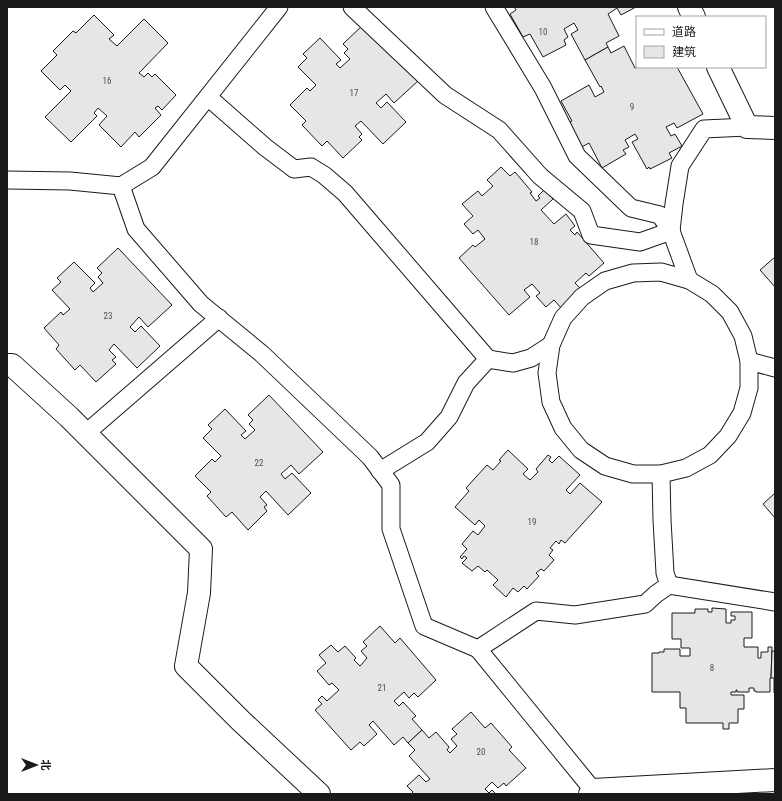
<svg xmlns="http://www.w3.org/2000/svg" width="782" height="801" viewBox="0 0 782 801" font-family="'Roboto Condensed','Noto Sans SC',sans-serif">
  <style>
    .building { fill: #e6e6e6; stroke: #1a1a1a }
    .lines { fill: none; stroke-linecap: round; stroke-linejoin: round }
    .pedestrian-casing { stroke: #1a1a1a; stroke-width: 19 }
    .minor-casing { stroke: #1a1a1a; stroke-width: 24 }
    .pedestrian { stroke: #fff; stroke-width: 17 }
    .minor { stroke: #fff; stroke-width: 22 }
    .labels { text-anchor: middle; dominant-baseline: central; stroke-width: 3; stroke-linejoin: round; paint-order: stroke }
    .number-label { font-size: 9px; fill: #4d4d4d }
  </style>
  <rect width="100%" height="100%" fill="#fff"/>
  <g class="building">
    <path d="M514,7H636L621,15L617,8L608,14L619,36L606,43L608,47L585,60L571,34L578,30L574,23L564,29L568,37L564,40L566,45L543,57L530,34L523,37L510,14L516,10Z"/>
    <path d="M94,15L114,35L109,39L117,46L144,19L168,43L139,73L144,77L148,73L152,77L155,74L176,95L162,110L158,106L155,108L161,115L139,137L135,132L121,147L99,125L107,116L98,108L94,113L97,116L71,142L45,117L71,91L65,85L60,90L41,71L57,55L53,51L73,31L76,33Z"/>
    <path d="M364,24L418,81L394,103L386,94L376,103L381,108L387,102L406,122L383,144L361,121L355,126L362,134L359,137L362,140L343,158L327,141L322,146L302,125L306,121L290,105L307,88L310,91L316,85L298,67L307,58L303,54L320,38L341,60L336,64L340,68L350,59L344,53L348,49L343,44Z"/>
    <path d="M624,46L635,68L637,67H677L703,114L677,128L674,123L666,127L671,136L675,134L682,146L669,153L672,158L650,169L649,167L647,169L632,142L638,139L635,134L625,140L629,147L623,150L626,154L602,168L589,143L580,148L567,123L572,121L561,101L589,85L595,97L604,92L601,86L600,87L585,60L608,47L611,53Z"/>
    <path d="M501,167L510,176L515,172L532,192L530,193L536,201L540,198L538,196L545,189L553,199L541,210L554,224L566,214L575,226L570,230L575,235L577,232L604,263L589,276L586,273L575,283L581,289L563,310L554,300L546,307L536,296L540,293L532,284L524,290L530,297L509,315L459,258L473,245L475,247L485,239L478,230L473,234L464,224L473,216L462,204L478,191L482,196L493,186L487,180Z"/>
    <path d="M118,248L172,305L148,327L139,317L130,327L135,332L141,326L160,346L137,368L114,344L109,350L116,357L112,360L116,364L96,382L80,365L75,370L56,349L59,345L44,328L61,312L63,315L70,309L52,290L61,282L57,278L74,262L95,283L90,288L93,292L103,283L98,277L102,273L97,268Z"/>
    <path d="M775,257V287L760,270Z"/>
    <path d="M269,395L323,452L299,474L291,465L281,474L285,479L292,473L311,493L288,515L266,491L260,497L267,505L264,507L267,511L248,530L232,512L226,517L207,496L211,492L195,476L212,459L215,462L221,456L203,438L212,429L208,425L225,409L246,431L241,435L245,439L255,430L249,424L253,420L248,415Z"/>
    <path d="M508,450L528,469L523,474L530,480L538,472L536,469L548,455L551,457L549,460L552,463L559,456L580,475L566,490L570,494L580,483L602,502L565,543L561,540L559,544L556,541L550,548L553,550L549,555L554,560L544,571L541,569L536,573L539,576L527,589L524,586L518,592L513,588L506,597L493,585L498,580L487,570L485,572L478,566L472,571L462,563L467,558L464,556L462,559L460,557L467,549L462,544L473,531L478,535L485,526L479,520L475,525L455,507L469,491L466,488L487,465L493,470L501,461L499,460Z"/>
    <path d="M775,493V518L763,504Z"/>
    <path d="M712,608L726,609V623H731V620H735V616H731V612H752V638H744V647H758V658H761V652H768V647H772L771,678H770V692H756V691H754V688H749V692H737V690H736V692H731V695H744V709H738V723H729V729H723V723H686V708H680V692H652V653H659V652H664V649H680V656H690V648H681V639H672V613H695V609H708V612H712Z"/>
    <path d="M380,626L395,643L400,638L436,680L418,697L414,693L409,698L404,692L394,701L399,706L403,702L416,716L412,719L422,730L408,743L403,737L394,745L373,721L369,725L377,734L364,746L360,742L351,750L315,710L322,704L318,700L322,696L327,701L339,690L332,683L329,685L317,671L326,663L319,655L331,645L338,652L345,646L356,658L354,660L360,666L367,658L361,651L367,646L363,642Z"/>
    <path d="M772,651H775V693H774V678H771Z"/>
    <path d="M471,712L485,728L491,723L512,747L509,750L526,768L506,786L504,783L498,788L492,782L485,789L489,793L492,790L496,794H411L413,792L407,786L419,775L426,782L430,779L409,756L415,750L408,743L422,730L429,738L436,732L449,747L447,750L450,753L457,746L451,739L457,734L452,729Z"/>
  </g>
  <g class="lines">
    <g class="pedestrian-casing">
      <g id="pedestrian">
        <path d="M279,7L152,167L121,186L136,229L201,304L262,354L370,457L391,485V529L424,626L478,649L536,611L575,615L645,604L656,594L669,585L665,573L662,520L661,474"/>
        <path d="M352,7L445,95L499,130L540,176L582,211L591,235L640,242L671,231L689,280L712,294L730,312L743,336L749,361V388L742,413L728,436L710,455L686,468L661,474H633L605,466L581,450L563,428L551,402L547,373L551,345L563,318L582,297L605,281L633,273L661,272L689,280"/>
        <path d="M494,7L543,88L577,156L631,208L660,215L671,231"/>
        <path d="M208,97L265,147L294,169L311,167L324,175L345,193L488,359L513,363L531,358L551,345"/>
        <path d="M7,180L70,181L121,186"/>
        <path d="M671,231L674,204L680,166L704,129L747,127"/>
        <path d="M749,361L775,368"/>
        <path d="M85,434L219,318"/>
        <path d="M380,471L427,442L449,417L466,383L488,359"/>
        <path d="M669,585L775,602"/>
        <path d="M478,649L593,790"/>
      </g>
    </g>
    <g class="minor-casing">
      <g id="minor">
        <path d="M689,7L694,17"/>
        <path d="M718,67L747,127L775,128"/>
        <path d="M7,365H12L69,417L201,549L199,593L186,666L241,721L319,794"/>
        <path d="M590,794L593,790L775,780"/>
      </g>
    </g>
    <use href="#pedestrian" class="pedestrian"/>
    <use href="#minor" class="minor"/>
  </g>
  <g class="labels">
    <g class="number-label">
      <text x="543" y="32">10</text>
      <text x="107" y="81">16</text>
      <text x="354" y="93">17</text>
      <text x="632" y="107">9</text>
      <text x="534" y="242">18</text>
      <text x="108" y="316">23</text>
      <text x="259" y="463">22</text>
      <text x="532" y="522">19</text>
      <text x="712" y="668">8</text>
      <text x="382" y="688">21</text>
      <text x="481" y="752">20</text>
    </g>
  </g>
  <rect width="782" height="801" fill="none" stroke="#1a1a1a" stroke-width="16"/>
  <rect x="636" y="16" width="130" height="52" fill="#ffffff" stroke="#a3a3a3"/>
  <rect x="644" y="29" width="20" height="6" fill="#ffffff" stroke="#a3a3a3"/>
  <text x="672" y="36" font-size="12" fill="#1a1a1a">道路</text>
  <rect x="644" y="46" width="20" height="12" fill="#e6e6e6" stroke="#a3a3a3"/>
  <text x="672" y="56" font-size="12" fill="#1a1a1a">建筑</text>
  <g transform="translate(36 765) rotate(90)" stroke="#ffffff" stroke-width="3" paint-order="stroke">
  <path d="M0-3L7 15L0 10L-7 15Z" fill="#1a1a1a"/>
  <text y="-6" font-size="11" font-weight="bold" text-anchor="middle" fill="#1a1a1a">北</text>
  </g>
</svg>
